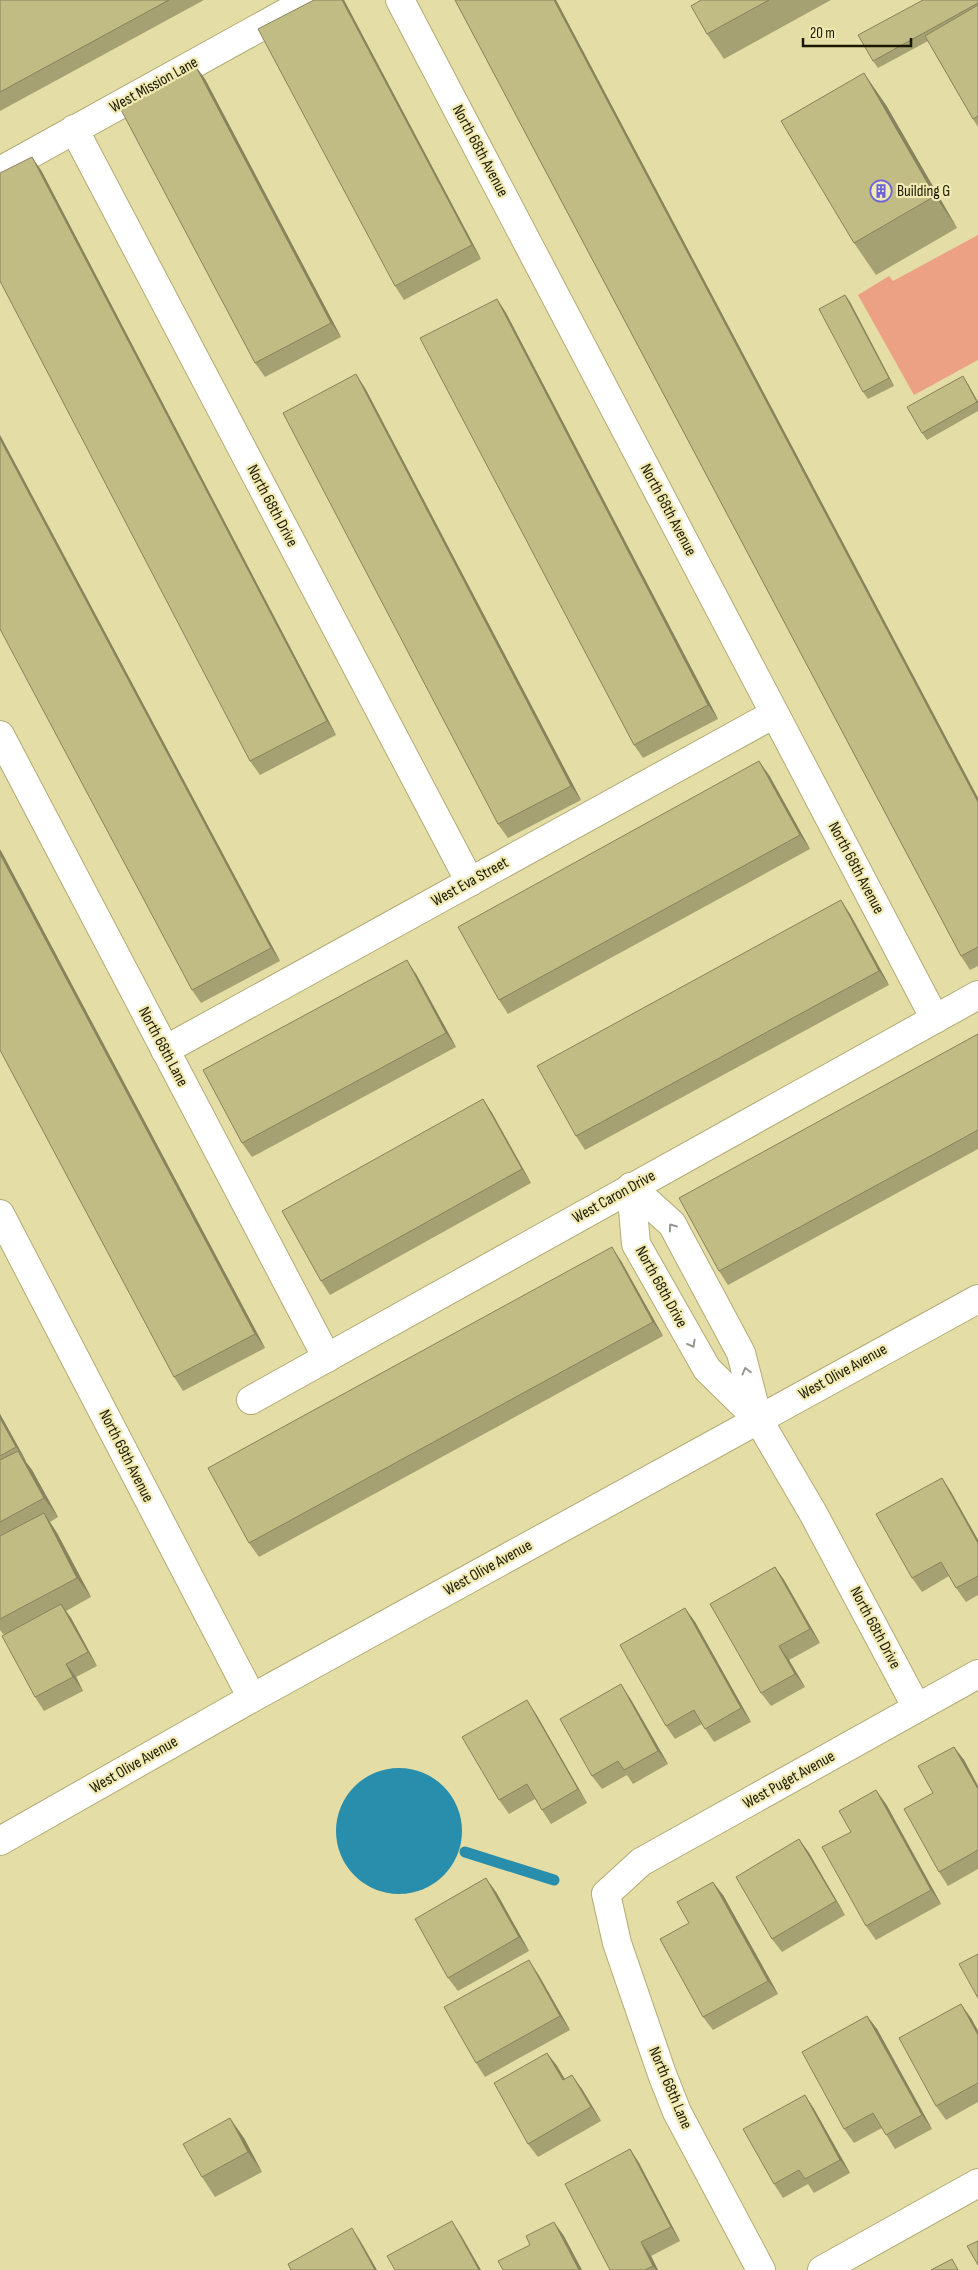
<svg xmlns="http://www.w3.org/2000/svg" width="978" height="2270" viewBox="0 0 978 2270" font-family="'Sofia Sans Condensed',sans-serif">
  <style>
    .park { fill: #eda184 }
    .water { fill: #288eac }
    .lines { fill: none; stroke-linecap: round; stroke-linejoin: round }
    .stream { stroke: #288eac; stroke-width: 11 }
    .minor-casing { stroke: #b2ab75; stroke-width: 30 }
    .major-casing { stroke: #b2ab75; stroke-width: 30 }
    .minor { stroke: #fff; stroke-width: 28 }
    .major { stroke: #fff; stroke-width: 28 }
    .wall { fill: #a6a172 }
    .shaded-wall { fill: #87835c }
    .building { fill: #c1bb84; stroke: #87835c }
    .oneway { stroke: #98978e }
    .labels { text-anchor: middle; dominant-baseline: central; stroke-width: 4.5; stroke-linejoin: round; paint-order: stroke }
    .street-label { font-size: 16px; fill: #1a1703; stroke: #f1eab2 }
    .poi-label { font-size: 16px; fill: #1a1703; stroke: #f1eab2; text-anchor: start }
  </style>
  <rect width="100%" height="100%" fill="#e4dda5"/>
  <path class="park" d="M978,235V360L914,395L858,295L889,276L893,281Z"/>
  <circle class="water" cx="399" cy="1831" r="63"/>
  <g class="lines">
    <path class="stream" d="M465,1852L554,1880"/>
    <g class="minor-casing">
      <g id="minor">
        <path d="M400,0L935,1019"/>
        <path d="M74,129L470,882"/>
        <path d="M0,171L309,0"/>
        <path d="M0,735L327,1358"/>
        <path d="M165,1050L774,714"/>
        <path d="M631,1187L672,1224L741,1353L758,1419L813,1513L917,1708"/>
        <path d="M631,1187L636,1244L707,1369L757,1418"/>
        <path d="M0,1214L252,1698"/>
        <path d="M251,1400L978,995"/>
        <path d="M761,2270L677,2112L662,2074L617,1943L606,1894L641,1862L978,1674"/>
        <path d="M822,2270L978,2183"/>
      </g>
    </g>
    <g class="major-casing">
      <path id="major" d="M0,1841L252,1698L978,1299"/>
    </g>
    <use href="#minor" class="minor"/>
    <use href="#major" class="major"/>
  </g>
  <g class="wall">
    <path d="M0,0H204L0,111Z"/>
    <path d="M342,0H344L345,2L481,259L404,300L395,286Z"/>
    <path d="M455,0H556L978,798V966L970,970L961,956Z"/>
    <path d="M701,0H831L724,59L707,34Z"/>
    <path d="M978,0V127L973,119L928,41L878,68L873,61Z"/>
    <path d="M205,79L341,337L265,377L255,363Z"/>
    <path d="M886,105L957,228L876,275L854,243Z"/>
    <path d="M41,170L336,735L260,775L250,761Z"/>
    <path d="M845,295L850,302L894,386L868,399L863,392Z"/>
    <path d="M497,299L506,313L718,719L643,758L634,745Z"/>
    <path d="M968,384L978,402V411L927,440L922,433Z"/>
    <path d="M365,388L581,800L508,838L498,824Z"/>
    <path d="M0,435L280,961L201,1003L192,990Z"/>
    <path d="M769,775L810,849L508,1014L499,1000Z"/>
    <path d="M0,849L265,1348L183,1391L174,1377Z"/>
    <path d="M850,914L889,985L585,1150L576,1136Z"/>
    <path d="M416,974L456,1047L252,1157L242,1143Z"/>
    <path d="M978,1034V1149L728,1285L719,1271Z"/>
    <path d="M483,1099L492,1113L531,1183L330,1295L321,1281Z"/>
    <path d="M621,1261L663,1336L259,1557L249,1543Z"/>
    <path d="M0,1414L26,1461H25L32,1470L58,1517L50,1522L57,1533L91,1597L66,1611L71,1618L97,1666L76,1677L83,1691L44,1711L35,1697L4,1635L0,1630Z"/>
    <path d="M942,1478L951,1492L978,1540V1595L966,1602L956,1588L949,1576L922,1592L912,1578Z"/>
    <path d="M775,1567L784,1580L820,1643L789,1660L805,1687L771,1706L761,1693Z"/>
    <path d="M685,1608L695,1622L751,1722L714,1742L702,1724L675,1739L666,1726Z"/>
    <path d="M630,1698L668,1764L633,1784L627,1775L602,1789L592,1776Z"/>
    <path d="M536,1714L587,1803L551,1824L542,1810L535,1799L509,1814L499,1800Z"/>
    <path d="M954,1747L964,1760L978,1786V1869L948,1886L939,1872Z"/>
    <path d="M886,1804L941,1904L876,1940L866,1926L851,1832Z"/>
    <path d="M799,1839L809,1853L845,1915L782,1952L772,1939Z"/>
    <path d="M496,1892L529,1951L458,1991L448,1978Z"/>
    <path d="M723,1895L778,1994L713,2030L703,2017L689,1923Z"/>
    <path d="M538,1974L570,2030L485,2077L476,2063Z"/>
    <path d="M867,2016L877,2029L932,2129L895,2149L882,2128L854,2143L844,2129Z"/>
    <path d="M971,2018L978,2031V2102L946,2120L936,2106Z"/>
    <path d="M547,2053L557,2066L565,2079L582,2089L601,2121L538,2157L528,2144Z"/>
    <path d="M805,2095L814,2109L850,2173L814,2193L808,2184L783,2198L774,2184Z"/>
    <path d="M244,2138L262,2172L215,2197L202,2177Z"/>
    <path d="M630,2149L639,2163L680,2241L651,2256L658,2270H610Z"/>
  </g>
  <g class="shaded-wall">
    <path d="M342,0H344L345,2L481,259L472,245Z"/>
    <path d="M554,0H556L978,798V802Z"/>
    <path d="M195,65L205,79L341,337L331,323Z"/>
    <path d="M864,73L886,105L957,228L935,196Z"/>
    <path d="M32,157L41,170L336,735L327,721Z"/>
    <path d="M845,295L850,302L894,386L889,378Z"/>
    <path d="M497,299L506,313L718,719L708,705Z"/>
    <path d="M356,374L365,388L581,800L571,786Z"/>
    <path d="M963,376L968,384L978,402V404Z"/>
    <path d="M0,435L280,961L271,948L0,439Z"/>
    <path d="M759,761L769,775L810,849L800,835Z"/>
    <path d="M0,849L265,1348L255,1334L0,854Z"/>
    <path d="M841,900L850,914L889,985L879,971Z"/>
    <path d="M407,960L416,974L456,1047L446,1033Z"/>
    <path d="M483,1099L492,1113L531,1183L522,1169Z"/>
    <path d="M612,1247L621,1261L663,1336L653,1322Z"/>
    <path d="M0,1414L26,1461L16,1447L0,1418Z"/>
    <path d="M18,1451L32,1470L58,1517L44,1498Z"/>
    <path d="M942,1478L951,1492L978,1540V1543Z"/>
    <path d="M44,1513L57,1533L91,1597L77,1578Z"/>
    <path d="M775,1567L784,1580L820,1643L810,1629Z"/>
    <path d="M61,1604L71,1618L97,1666L88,1652Z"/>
    <path d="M685,1608L695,1622L751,1722L741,1708Z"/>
    <path d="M779,1646L789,1660L805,1687L795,1674Z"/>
    <path d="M66,1664L76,1677L83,1691L73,1677Z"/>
    <path d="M621,1684L630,1698L668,1764L658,1751Z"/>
    <path d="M527,1700L536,1714L587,1803L578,1789Z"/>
    <path d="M954,1747L964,1760L978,1786V1789Z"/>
    <path d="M876,1790L886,1804L941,1904L931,1890Z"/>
    <path d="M799,1839L809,1853L845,1915L836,1901Z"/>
    <path d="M486,1878L496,1892L529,1951L519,1937Z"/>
    <path d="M713,1882L723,1895L778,1994L768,1981Z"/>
    <path d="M529,1960L538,1974L570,2030L560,2016Z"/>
    <path d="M961,2004L971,2018L978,2031V2035Z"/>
    <path d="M867,2016L877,2029L932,2129L922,2115Z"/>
    <path d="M547,2053L557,2066L573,2094L563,2080Z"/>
    <path d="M572,2075L582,2089L601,2121L591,2107Z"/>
    <path d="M805,2095L814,2109L850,2173L840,2160Z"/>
    <path d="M230,2118L244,2138L262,2172L248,2152Z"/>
    <path d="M630,2149L639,2163L680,2241L671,2227Z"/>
    <path d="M452,2221L461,2235L481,2270H479Z"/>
    <path d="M554,2222L564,2236L582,2270H579Z"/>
    <path d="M352,2228L361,2242L377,2270H375Z"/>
    <path d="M641,2242L651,2256L658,2270H656L653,2266Z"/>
  </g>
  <g class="building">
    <path d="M0,0H169L0,92Z"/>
    <path d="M314,0H342L472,245L395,286L258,29Z"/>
    <path d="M455,0H554L978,802V947L961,956Z"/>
    <path d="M701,0H769L707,34L691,6Z"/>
    <path d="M923,0H978V3L873,61L858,35Z"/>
    <path d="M978,5V116L973,119L925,36Z"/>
    <path d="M195,65L331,323L255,363L119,106Z"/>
    <path d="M864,73L935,196L854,243L781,121Z"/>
    <path d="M32,157L327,721L250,761L0,281V173Z"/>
    <path d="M845,295L889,378L863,392L819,309Z"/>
    <path d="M497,299L708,705L634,745L420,338Z"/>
    <path d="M356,374L571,786L498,824L283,413Z"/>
    <path d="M963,376L977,402L922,433L907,407Z"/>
    <path d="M0,439L271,948L192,990L0,629Z"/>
    <path d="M759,761L800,835L499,1000L458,927Z"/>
    <path d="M0,854L255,1334L174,1377L0,1050Z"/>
    <path d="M841,900L879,971L576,1136L537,1066Z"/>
    <path d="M407,960L446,1033L242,1143L203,1070Z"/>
    <path d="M978,1034V1130L719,1271L679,1198Z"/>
    <path d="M483,1099L522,1169L321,1281L282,1211Z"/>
    <path d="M612,1247L653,1322L249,1543L208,1468Z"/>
    <path d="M0,1418L16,1447L0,1456Z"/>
    <path d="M18,1451L44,1498L0,1522V1460Z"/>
    <path d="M942,1478L978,1543V1576L956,1588L941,1562L912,1578L876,1514Z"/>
    <path d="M44,1513L77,1578L0,1619V1536Z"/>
    <path d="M775,1567L810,1629L779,1646L795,1674L761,1693L710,1604Z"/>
    <path d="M61,1604L88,1652L66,1664L73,1677L35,1697L2,1636Z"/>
    <path d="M685,1608L741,1708L705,1729L694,1710L666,1726L620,1645Z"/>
    <path d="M621,1684L658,1751L624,1770L618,1761L592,1776L560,1719Z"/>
    <path d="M527,1700L578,1789L542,1810L527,1784L499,1800L462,1737Z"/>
    <path d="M954,1747L978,1789V1850L939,1872L904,1809L933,1793L918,1766Z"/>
    <path d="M876,1790L931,1890L866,1926L822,1847L851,1832L839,1811Z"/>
    <path d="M799,1839L836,1901L772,1939L736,1877Z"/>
    <path d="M486,1878L519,1937L448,1978L415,1919Z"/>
    <path d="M713,1882L768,1981L703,2017L660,1939L689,1923L677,1902Z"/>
    <path d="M978,1954V1998L959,1964Z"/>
    <path d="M529,1960L560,2016L476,2063L444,2007Z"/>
    <path d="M961,2004L978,2035V2083L936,2106L899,2038Z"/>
    <path d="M867,2016L922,2115L886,2135L873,2113L844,2129L802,2052Z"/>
    <path d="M547,2053L563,2080L572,2075L591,2107L528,2144L494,2083Z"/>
    <path d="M805,2095L840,2160L805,2179L799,2170L774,2184L743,2129Z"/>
    <path d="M230,2118L248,2152L202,2177L183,2144Z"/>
    <path d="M630,2149L671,2227L641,2242L653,2266L645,2270H610L565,2184Z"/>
    <path d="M452,2221L479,2270H395L387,2256Z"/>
    <path d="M554,2222L579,2270H503L498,2261L530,2245L526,2236Z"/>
    <path d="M352,2228L375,2270H291L288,2264Z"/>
    <path d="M978,2241V2265L967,2246Z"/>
    <path d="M952,2259L958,2270H931Z"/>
  </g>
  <defs><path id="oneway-chevron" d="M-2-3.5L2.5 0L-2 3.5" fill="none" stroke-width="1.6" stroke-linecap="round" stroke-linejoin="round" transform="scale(1.25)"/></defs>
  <g class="oneway">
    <use href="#oneway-chevron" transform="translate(672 1227) rotate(-125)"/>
    <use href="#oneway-chevron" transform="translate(692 1344) rotate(61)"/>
    <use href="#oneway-chevron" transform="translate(746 1371) rotate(-105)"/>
  </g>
  <defs>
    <g id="building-ring" transform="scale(1.125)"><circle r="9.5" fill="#f1eab2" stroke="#6b63dd" stroke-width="1.5"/><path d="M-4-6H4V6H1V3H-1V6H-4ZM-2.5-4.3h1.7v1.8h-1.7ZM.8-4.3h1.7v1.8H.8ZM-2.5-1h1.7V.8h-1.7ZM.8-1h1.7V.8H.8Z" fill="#6b63dd"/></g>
  </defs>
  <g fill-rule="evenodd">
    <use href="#building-ring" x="881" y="191"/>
  </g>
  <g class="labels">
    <g class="street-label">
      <text transform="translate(154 85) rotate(-29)">West Mission Lane</text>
      <text transform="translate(480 151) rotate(62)">North 68th Avenue</text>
      <text transform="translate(272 506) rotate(62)">North 68th Drive</text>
      <text transform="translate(668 510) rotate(62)">North 68th Avenue</text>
      <text transform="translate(856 868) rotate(62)">North 68th Avenue</text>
      <text transform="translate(470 882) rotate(-29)">West Eva Street</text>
      <text transform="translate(163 1047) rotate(62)">North 68th Lane</text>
      <text transform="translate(614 1197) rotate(-29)">West Caron Drive</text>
      <text transform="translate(661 1287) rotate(61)">North 68th Drive</text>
      <text transform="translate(843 1372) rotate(-29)">West Olive Avenue</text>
      <text transform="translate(126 1456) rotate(63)">North 69th Avenue</text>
      <text transform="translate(488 1568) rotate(-29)">West Olive Avenue</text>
      <text transform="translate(875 1628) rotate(62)">North 68th Drive</text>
      <text transform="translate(134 1765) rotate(-30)">West Olive Avenue</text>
      <text transform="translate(789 1780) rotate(-29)">West Puget Avenue</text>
      <text transform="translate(670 2088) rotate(67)">North 68th Lane</text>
    </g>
    <g class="poi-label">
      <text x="897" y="191">Building G</text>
    </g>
  </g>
  <path d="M803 38v8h108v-8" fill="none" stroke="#1a1703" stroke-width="2.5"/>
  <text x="810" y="38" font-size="15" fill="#1a1703" stroke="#f1eab2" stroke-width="4" paint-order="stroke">20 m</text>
</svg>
